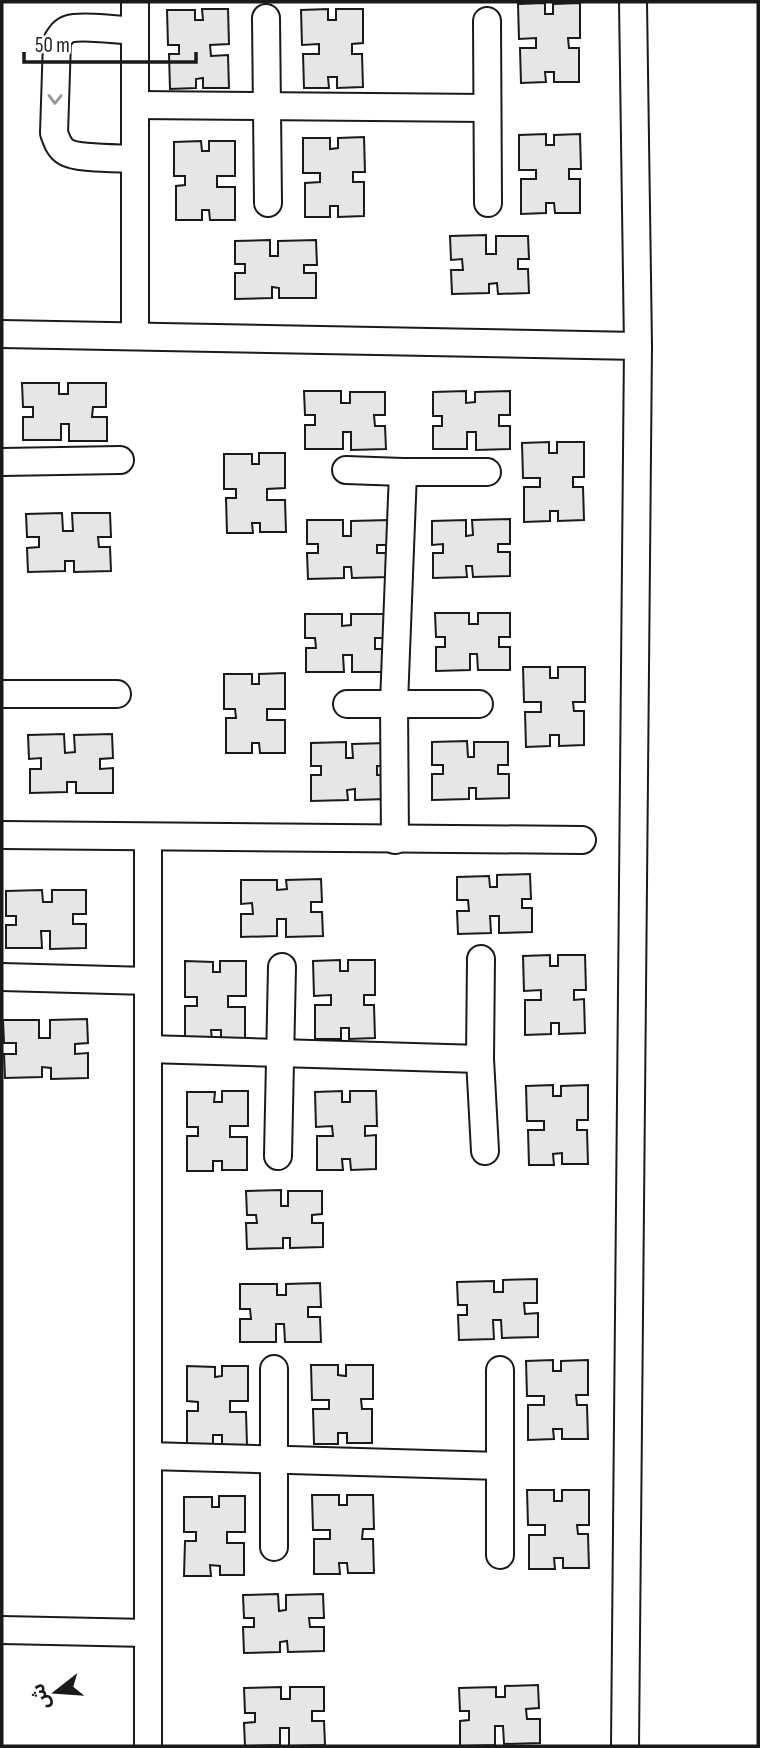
<svg xmlns="http://www.w3.org/2000/svg" width="760" height="1748" viewBox="0 0 760 1748" font-family="'Sofia Sans Condensed','Noto Sans Arabic',sans-serif">
  <style>
    .building { fill: #e6e6e6; stroke: #1a1a1a; stroke-width: 2 }
    .lines { fill: none; stroke-linecap: round; stroke-linejoin: round }
    .minor-casing { stroke: #1a1a1a; stroke-width: 30 }
    .minor { stroke: #fff; stroke-width: 26 }
    .oneway { stroke: #989898 }
  </style>
  <rect width="100%" height="100%" fill="#fff"/>
  <g class="building">
    <path d="M545,3V14H553V4L580,3V38H568L569,48H579V82H554V72H545L546,82L521,83L520,48H536V38L519,39L518,4Z"/>
    <path d="M202,9H228L229,44L210,45L211,56L228,55L229,88H203V78L196,79V88L170,89L169,54H179V45H168L167,10H195V20H203Z"/>
    <path d="M328,9V20H336V9H363V43L352,44V54H362L363,87L337,88V77H328L329,88H304L303,54H319V44L302,45L301,10Z"/>
    <path d="M546,134V145H554V135L580,134L581,169H569V179H580V213H555L554,203H546V213L521,214V179H536V170H519V135Z"/>
    <path d="M364,137L365,172H353V182H364V216L338,217V206H330V217H305V183L320,182V173H303V138H330V149L338,148V138Z"/>
    <path d="M201,141L202,151H209V141H235V176H217V187H235V220H210L209,210H202V220H176V186L185,185V176H174V142Z"/>
    <path d="M486,235V254H496V236H528L529,259H518V269H528L529,293L498,294L497,283L489,284V293L452,294L451,270H463L462,259L451,260L450,236Z"/>
    <path d="M270,240V256H278V241L316,240L317,265H304V273H316V298H279V288L272,287V298L235,299V273H245V264H235V241Z"/>
    <path d="M22,383H59V394H68V383H106V407H93L92,417H107V441H69V424H61V440H23V417H33V407H23Z"/>
    <path d="M304,391H341V403H350V392H385V415H374L375,426H385L386,449L351,450V432H343V449H305V425H315V415H305Z"/>
    <path d="M466,391V403L475,402V392L510,391V415H499V426H510V449L476,450V432H467V449H433V426H442V416H433V392Z"/>
    <path d="M549,442V453H557V442H584V477H573V487H583L584,520L558,521V511H550V521L524,522V487H540V478H523L522,443Z"/>
    <path d="M259,453H285V488L267,489V500H285L286,532H260V523H252L253,533H227L226,498H236V489H224V454H252V464H259Z"/>
    <path d="M62,513L63,531H73L72,513H110L111,537H98L99,547H110L111,571L74,572V561H65V571L28,572L27,548L39,547V537H27L26,514Z"/>
    <path d="M510,519V544H498V552H510V576L473,577L472,566H466L467,577L433,578V553H443V544L432,545V521L466,520V536L473,535L472,520Z"/>
    <path d="M307,520H343V536H351V521L389,520V545H377V553H388L389,577L352,578L351,567H344V578L308,579L307,553H318V544H307Z"/>
    <path d="M435,613H469V624H478V613H510V637H499V647H510V670H478L477,654H470V670L436,671V647H445V637H436Z"/>
    <path d="M305,614H342V626L351,625V614H386V638H375V649H386V672H352V655H343L344,672H306V648H316L315,638H305Z"/>
    <path d="M523,667H550V678H558V667H585V702H573L574,711H584V745L559,746V735H550V746L526,747L525,712H541V702H524Z"/>
    <path d="M285,673V709H267V720H285V753H260L259,743H252V753H226V718H236L235,709H224V674H252V684H259V674Z"/>
    <path d="M64,734L65,753L75,752L74,735L112,734L113,758L100,759V769L113,768V793H76V782H67V792L30,793V769H41V758L29,759L28,735Z"/>
    <path d="M467,741L468,757H474V742H508V765H498V774H509V798L476,799V788H469V799L432,800V774H443V765H432V742Z"/>
    <path d="M346,742V758H353L352,744L387,743V766H377V775H387V799L355,800V789L347,790L348,800L311,801V775H321V766H311V743Z"/>
    <path d="M530,874L531,899H522V908H532V932L499,933V916H490L491,933L458,934L457,911H469L468,900H457V877L489,876L490,887H497V875Z"/>
    <path d="M321,879L322,902H311V912H322L323,936L286,937V919H277V936L241,937V914H253L252,903L241,904V880H277V890L287,889L286,880Z"/>
    <path d="M42,890L43,902H52V890H86V914H73V924H86V948L50,949V931H41L42,948H6V925H16V916H6V891Z"/>
    <path d="M550,955V966H558V955H585L586,990H574V1000L584,999L585,1033L559,1034V1023H551V1034L525,1035V1000H541V990L524,991L523,956Z"/>
    <path d="M340,960V971H348V960H375V995H364V1005H374L375,1038L349,1039V1028H341V1039H315V1005H331V995L314,996L313,961Z"/>
    <path d="M185,961L213,962V972H220V961H246V996H228V1007H245V1040H221V1030H211L212,1040H185V1006H197V997H185Z"/>
    <path d="M87,1019L88,1043L75,1044V1054L88,1053V1078L51,1079V1068L42,1067V1077L5,1078L4,1054H16V1043H4L3,1020H39V1038H50V1020Z"/>
    <path d="M553,1085V1096H561V1086L588,1085V1120H577V1130H587L588,1164H562V1153L553,1154L554,1165H529L528,1130H544V1121H527L526,1086Z"/>
    <path d="M222,1091H248V1126H230V1137H247V1170H222V1161H213V1171H187V1136H198V1127H187V1092H215L214,1102H222Z"/>
    <path d="M342,1091V1102H350V1091H376L377,1126H365V1136L376,1135V1169L351,1170L350,1159H342L343,1170H317V1136H333L332,1126L316,1127L315,1092Z"/>
    <path d="M281,1190V1206H288V1191H322V1214L312,1215V1223H323V1247L290,1248V1238H283V1248L247,1249L246,1223H257L256,1215H247L246,1191Z"/>
    <path d="M537,1279V1303H524L525,1314L538,1313V1337L502,1338L501,1320H493L494,1339L459,1340L458,1315H467V1305H458L457,1282L494,1281V1292H503V1280Z"/>
    <path d="M320,1283L321,1307H308V1317H320L321,1342H285L284,1324H276V1342H240V1319H251L250,1309H240V1284H277V1295H286V1284Z"/>
    <path d="M553,1360V1371H561V1361L588,1360V1395H576L577,1405H587L588,1439H562V1429H553L554,1439L528,1440V1405H544V1396H527L526,1361Z"/>
    <path d="M311,1365H338V1375L346,1376V1365H373V1399H361L362,1409H372V1443H347V1433H338V1444H314L313,1409H329V1400H312Z"/>
    <path d="M187,1366L215,1367V1377L222,1376V1366H248V1401H230V1412H246L247,1445H222V1435H213V1445H187V1411H198V1402L187,1401Z"/>
    <path d="M527,1490H554V1501H562V1490H589V1525H577L578,1534H588L589,1568H563V1558H554L555,1569H529V1535H545V1525H528Z"/>
    <path d="M312,1495H339V1505H347V1495H373L374,1529H363L362,1539H373L374,1573H348L347,1563H339L340,1574H314V1539H330V1530H313Z"/>
    <path d="M219,1496H245V1532H227V1543H244V1575H220V1566L210,1565L211,1576H184L185,1541H196V1532H184V1497H212V1507H219Z"/>
    <path d="M278,1594L279,1611L286,1610V1595L323,1594L324,1618H309L310,1627H324V1651L288,1652L287,1641L280,1642V1652L244,1653L243,1627H254V1618H244L243,1595Z"/>
    <path d="M538,1685L539,1708L526,1709L527,1719H540V1743L504,1744L503,1726H495V1745L460,1746V1721L469,1720V1711H460L459,1688L496,1687V1697H505V1686Z"/>
    <path d="M281,1687V1699H290V1687H324V1711H312V1721H324L325,1745L289,1746V1728H280V1745L245,1746L244,1723L255,1722V1713H245L244,1688Z"/>
  </g>
  <g class="lines">
    <g class="minor-casing">
      <g id="minor">
        <path d="M135,2V336"/>
        <path d="M266,18L268,203"/>
        <path d="M487,21L488,203"/>
        <path d="M135,31C121,30 81,25 69,29C63,31 60,36 57,41L54,133C57,141 59,148 66,152C77,159 120,158 135,159"/>
        <path d="M135,105L487,108"/>
        <path d="M2,334L638,346"/>
        <path d="M2,462L120,460"/>
        <path d="M346,470L403,472H487"/>
        <path d="M2,694H117"/>
        <path d="M347,704H479"/>
        <path d="M2,835L582,840"/>
        <path d="M395,840L394,703L403,472"/>
        <path d="M481,959L480,1059L485,1151"/>
        <path d="M2,977L148,981"/>
        <path d="M148,1049L480,1059"/>
        <path d="M278,1156L282,967"/>
        <path d="M274,1369V1547"/>
        <path d="M148,1456L500,1466"/>
        <path d="M500,1555V1370"/>
        <path d="M2,1630L148,1633"/>
        <path d="M148,1746V837"/>
        <path d="M625,1746L638,346L633,2"/>
      </g>
    </g>
    <use href="#minor" class="minor"/>
  </g>
  <defs><path id="oneway-chevron" d="M-2-3.5L2.5 0L-2 3.5" fill="none" stroke-width="1.6" stroke-linecap="round" stroke-linejoin="round" transform="scale(1.75)"/></defs>
  <use class="oneway" href="#oneway-chevron" transform="translate(55 99) rotate(91)"/>
  <rect width="760" height="1748" fill="none" stroke="#1a1a1a" stroke-width="7"/>
  <g transform="translate(56 1692) rotate(253)" stroke="#ffffff" stroke-width="5" paint-order="stroke">
  <path d="M0-5L12 26L0 18L-12 26Z" fill="#1a1a1a"/>
  <text y="-10" font-size="19" font-weight="bold" text-anchor="middle" fill="#1a1a1a">ش</text>
  </g>
  <path d="M24 52v10h172v-10" fill="none" stroke="#1a1a1a" stroke-width="3.5"/>
  <text x="35" y="52" font-size="21" fill="#1a1a1a" stroke="#ffffff" stroke-width="5" paint-order="stroke">50 m</text>
</svg>
